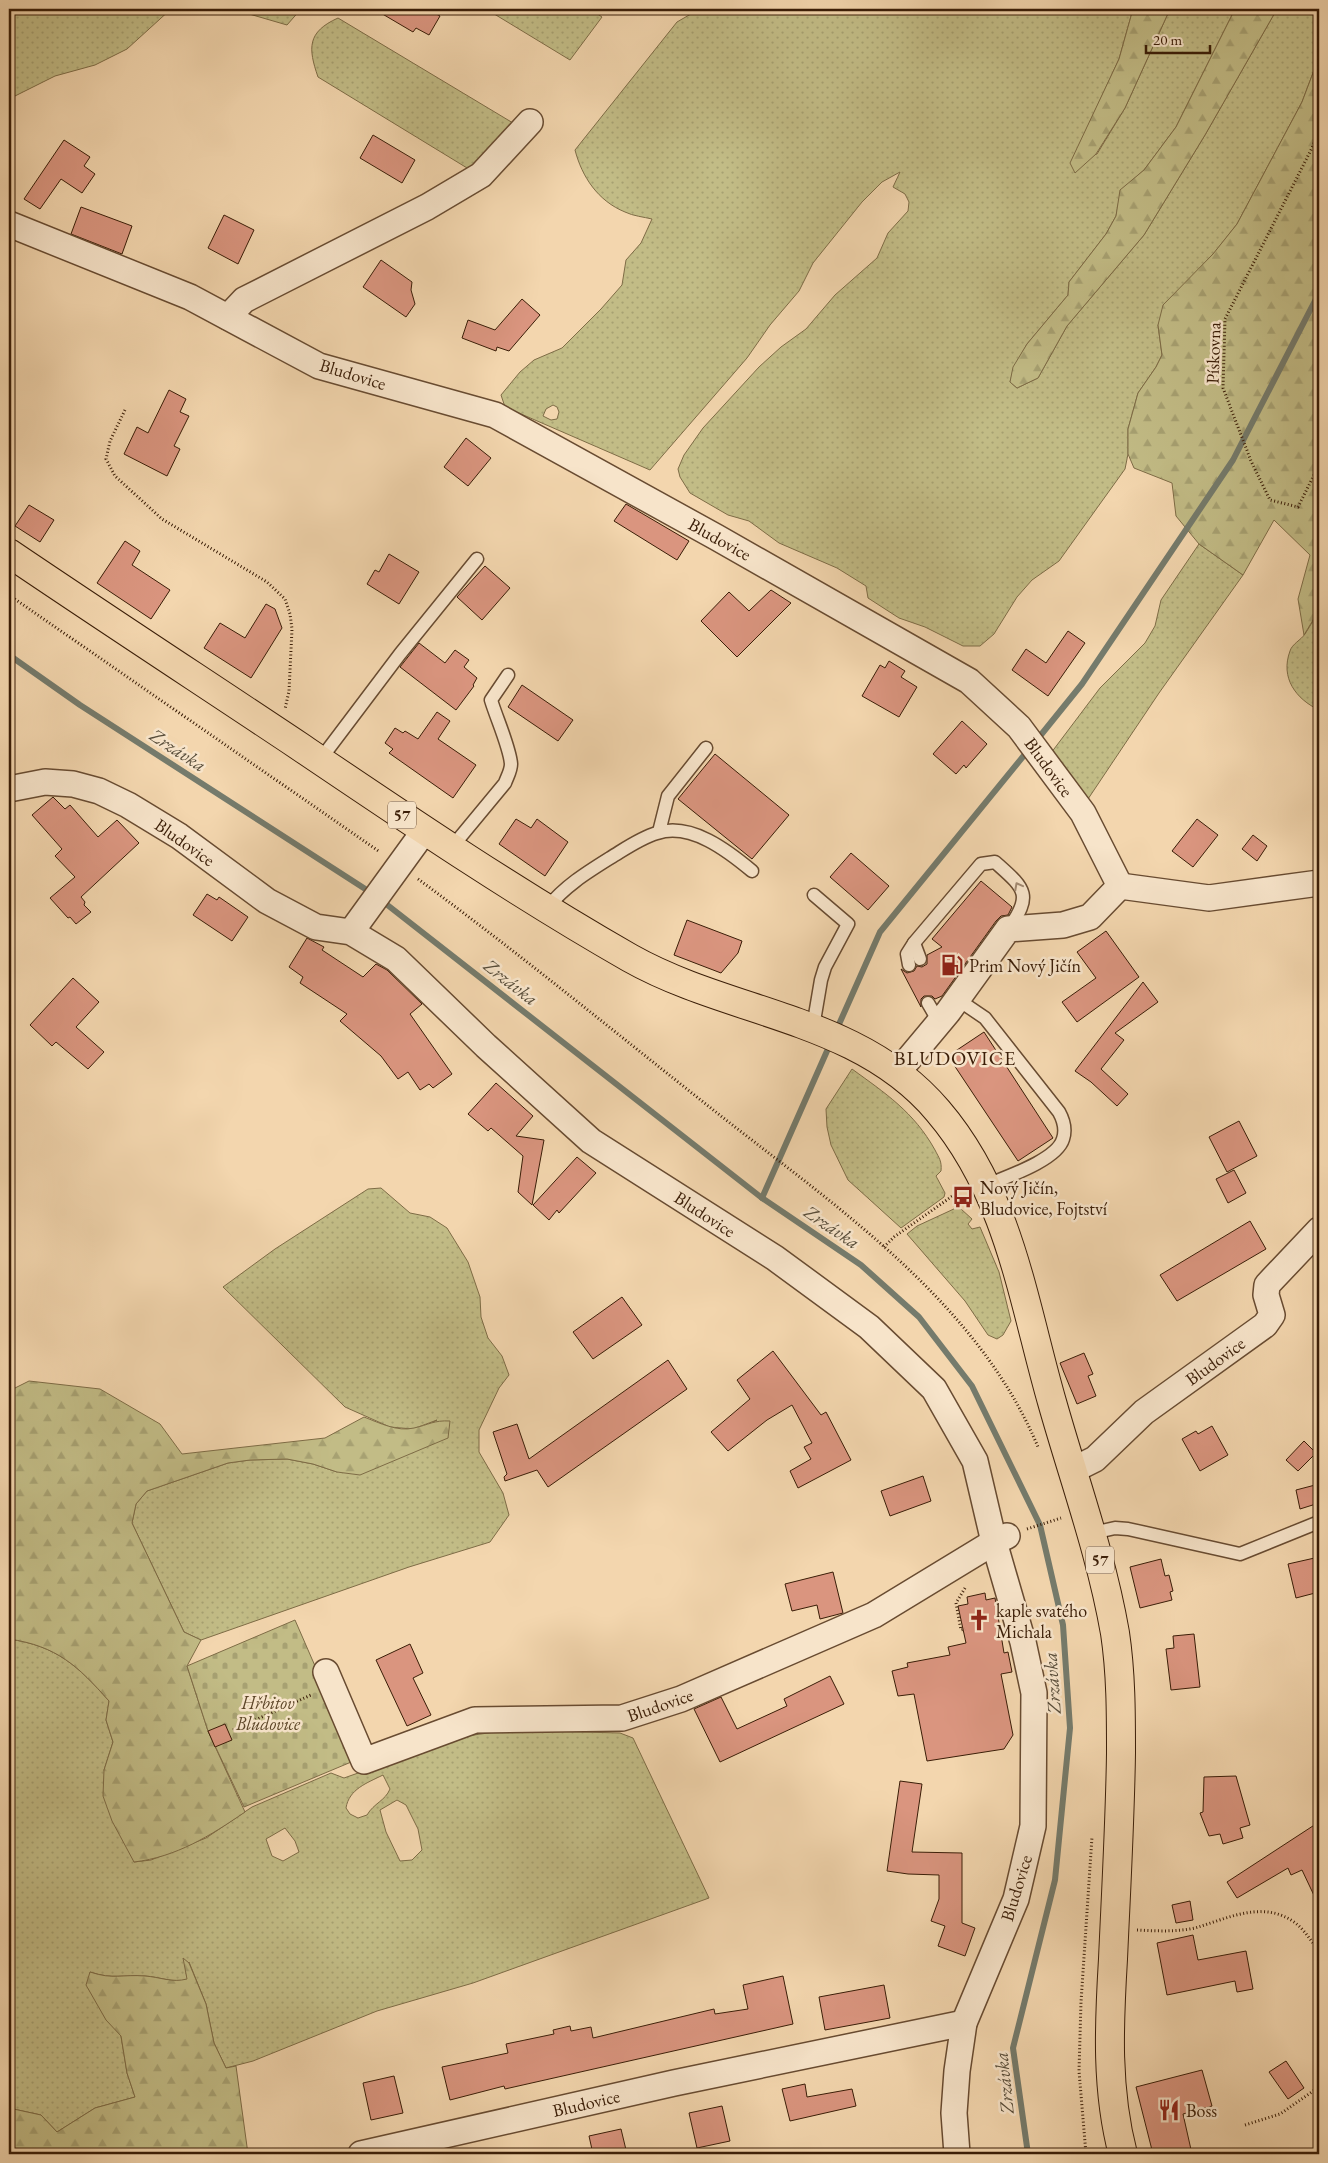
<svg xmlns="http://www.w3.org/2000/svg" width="1328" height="2163" viewBox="0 0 1328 2163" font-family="'EB Garamond',serif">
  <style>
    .grass { fill: url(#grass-dots); stroke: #7e6c46; fill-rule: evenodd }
    .forest { fill: url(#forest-firs); stroke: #7e6c46 }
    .cemetery { fill: url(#cemetery-stones); stroke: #7e6c46 }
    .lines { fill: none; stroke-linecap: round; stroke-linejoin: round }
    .stream { stroke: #757b6c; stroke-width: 6 }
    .building { fill: #da957f; stroke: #3a1d07 }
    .lane-casing { stroke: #684b31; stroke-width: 15 }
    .street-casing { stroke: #684b31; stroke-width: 28 }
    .primary-casing { stroke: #3a1d07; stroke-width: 30 }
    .path { stroke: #3a1d07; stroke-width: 3; stroke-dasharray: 1 2.5; stroke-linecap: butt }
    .lane { stroke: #f7e4ca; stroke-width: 12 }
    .street { stroke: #f7e4ca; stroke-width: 25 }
    .primary { stroke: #f3d6ae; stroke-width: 28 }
    .oneway { stroke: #a28a72 }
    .labels { text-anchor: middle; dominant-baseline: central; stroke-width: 5; stroke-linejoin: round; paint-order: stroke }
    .shield { fill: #f7e4ca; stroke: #735942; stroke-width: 1 }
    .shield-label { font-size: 16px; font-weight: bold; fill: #3a1d07 }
    .street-label { font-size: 18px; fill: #3a1d07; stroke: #f7e4ca }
    .poi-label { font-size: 18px; fill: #3a1d07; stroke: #f7e4ca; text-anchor: start }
    .park-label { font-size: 18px; font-style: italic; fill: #5c4527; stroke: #f7e4ca }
    .water-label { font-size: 19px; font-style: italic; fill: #574c39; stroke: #f7e4ca }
    .quarter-label { font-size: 20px; letter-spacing: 1px; fill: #3a1d07; stroke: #f7e4ca }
  </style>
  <defs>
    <pattern id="grass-dots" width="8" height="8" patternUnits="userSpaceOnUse" patternTransform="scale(1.25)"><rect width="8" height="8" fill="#c2bc86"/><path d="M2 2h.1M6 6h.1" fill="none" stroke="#a7a172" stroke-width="1.8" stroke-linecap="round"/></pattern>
    <pattern id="forest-firs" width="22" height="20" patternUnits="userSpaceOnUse" patternTransform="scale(1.25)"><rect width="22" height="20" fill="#c2bc86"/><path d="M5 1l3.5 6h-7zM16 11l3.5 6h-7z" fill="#a7a172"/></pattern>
    <pattern id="cemetery-stones" width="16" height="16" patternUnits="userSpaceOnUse" patternTransform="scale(1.25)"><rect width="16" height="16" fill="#c2bc86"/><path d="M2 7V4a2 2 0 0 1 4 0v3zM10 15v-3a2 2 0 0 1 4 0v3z" fill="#a7a172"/></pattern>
  </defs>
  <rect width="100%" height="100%" fill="#f3d6ae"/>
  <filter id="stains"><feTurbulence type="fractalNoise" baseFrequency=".004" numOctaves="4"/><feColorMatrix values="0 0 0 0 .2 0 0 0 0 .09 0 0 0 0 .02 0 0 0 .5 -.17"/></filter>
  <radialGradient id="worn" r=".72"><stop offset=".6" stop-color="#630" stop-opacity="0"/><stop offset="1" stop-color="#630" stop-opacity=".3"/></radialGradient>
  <g class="grass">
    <path d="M9,9H171L127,49L95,65L55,76L9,99Z"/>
    <path d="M232,9H301L287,25Z"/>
    <path d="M486,9H590L602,17L570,60Z"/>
    <path d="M724,9H1133L1119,59L1071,163L1097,154L1125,108L1170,9H1235L1176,127L1144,170L1121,190L1116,216L1106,234L1069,282L1068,295L1027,344L1014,367L1010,382L1017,388L1038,378L1067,326L1144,235L1205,135L1277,9H1319V57L1302,102L1237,224L1158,325L1162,355L1156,367L1138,393L1128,429V454L1125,469L1059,561L1032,580L1017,597L994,634L980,646H963L925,627L899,618L868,598L866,586L837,568L779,543L749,521L728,515L690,493L680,477L678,469L684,455L703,428L759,367L781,347L806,329L835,295L877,258L888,233L908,211L909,202L905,194L893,187L900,172L882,182L862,202L813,263L799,291L770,325L747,358L650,470L505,407L501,395L520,372L534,360L562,348L601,309L622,285L626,260L641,243L652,219C644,217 633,216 625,212C598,201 582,177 575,150L677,22L696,11L712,14L722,12ZM553,405L557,407L559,412L557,419L551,420L543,416L546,409Z"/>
    <path d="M338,18L518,126L472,171L318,77C308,48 307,32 338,18Z"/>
    <path d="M1199,544L1243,575L1159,693L1086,802L1051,753L1100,688L1145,643L1155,626L1161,600Z"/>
    <path d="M1319,610V710C1296,699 1280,678 1290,651C1292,644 1301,640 1305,634C1310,626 1315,618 1319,610Z"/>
    <path d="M852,1069C885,1093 914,1112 935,1150C939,1158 942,1161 941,1171L936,1176L945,1193L944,1197L901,1228L848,1180L831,1145L827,1127L826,1109Z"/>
    <path d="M381,1188L410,1213L430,1217L447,1228L468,1262L480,1297L481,1317L488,1338L502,1356L509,1375L499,1388L479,1430V1452L503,1493L509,1515L490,1542L409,1567L201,1640L184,1632L132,1523L136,1504L147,1491L228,1463L250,1460L287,1459L313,1464L337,1472L437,1420L413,1429L390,1427L345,1407L223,1287L275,1249L368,1189Z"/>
    <path d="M956,1208L961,1209L972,1219L968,1224L972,1229L980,1227L999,1272L1011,1321L1003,1335L997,1339L988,1335L965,1301L907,1234L917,1226Z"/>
    <path d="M9,1639C57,1646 78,1666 109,1701L106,1720L113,1742L104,1770L134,1862L151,1860L206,1838L252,1807L331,1773L344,1778L460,1737L509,1730L620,1733L633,1738L709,1898L473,1983L377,2011L253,2061L226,2068L214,2043L206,2004L189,1962L186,1973L188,1980C172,1983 160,1977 145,1976C123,1974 114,1980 90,1972L121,2036L127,2073L135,2097L95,2108L57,2132L41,2115L9,2108ZM383,1775L390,1789C385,1801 374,1803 367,1815L358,1818L350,1814L346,1808C349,1789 367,1783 383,1775ZM397,1800L406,1805L418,1829L422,1850L412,1860L400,1861L386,1832L380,1810ZM285,1828L295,1841L299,1852L283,1861L272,1856L266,1839Z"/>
  </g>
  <g class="forest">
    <path d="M1133,9H1170L1125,108L1096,154L1075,173L1070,163L1119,59Z"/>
    <path d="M1235,9H1277L1205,135L1144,235L1067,326L1038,378L1017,388L1010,382L1013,367L1027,344L1068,295L1069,282L1106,234L1116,216L1120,190L1144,170L1176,127Z"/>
    <path d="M1319,57V610L1304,635L1298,599L1310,555L1274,520L1243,575L1199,544L1176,516L1172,483L1134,468L1128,454V429L1138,393L1156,367L1162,355L1158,325L1163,305L1213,254L1237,224L1302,102Z"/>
    <path d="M29,1381L100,1389L160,1424L182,1454L325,1438L364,1417C380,1423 397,1432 414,1428C428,1425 434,1420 450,1421L448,1438L360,1475L337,1472L313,1464L287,1459L250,1460L228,1463L147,1491L136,1504L132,1523L184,1632L201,1640L187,1666L208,1731L245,1812C210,1836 176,1857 134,1862L112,1821L103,1796L104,1770L113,1742L106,1720L109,1701C78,1666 57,1646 9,1639V1391Z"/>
    <path d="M183,1958L189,1963L206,2004L214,2043L226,2068L236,2066L248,2154H9V2108L41,2115L57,2132L95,2108L135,2097L127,2073L121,2036L106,2020L86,1985L90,1972C114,1980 122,1974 145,1976C160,1977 172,1983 187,1979Z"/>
  </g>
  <path class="cemetery" d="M295,1620L356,1760L244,1807L208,1731L187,1666Z"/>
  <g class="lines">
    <g class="stream">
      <path d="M9,655L80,705L373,894"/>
      <path d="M1036,741L1082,684L1233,460L1319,293"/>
      <path d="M381,900L762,1198L861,1265L919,1317L972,1386L1040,1525L1063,1625L1070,1728L1055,1880L1013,2048L1028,2154"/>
      <path d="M836,1031L880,932L1030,748"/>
      <path d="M762,1198L831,1042"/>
    </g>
  </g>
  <g class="building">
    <path d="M374,9H427L440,16L429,35L416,28L413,32Z"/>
    <path d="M373,135L415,160L402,183L360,158Z"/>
    <path d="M64,140L90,157L84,166L95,174L82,193L61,179L40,209L24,199Z"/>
    <path d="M81,207L132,226L122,254L71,234Z"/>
    <path d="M224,215L254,230L238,264L208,248Z"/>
    <path d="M381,260L412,282L411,290L415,304L406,317L363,287Z"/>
    <path d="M522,299L540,315L509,351L497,347L496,351L462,338L468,320L495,330Z"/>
    <path d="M169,390L186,399L180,412L189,416L174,446L180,449L167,476L124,454L137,427L148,433Z"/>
    <path d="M466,438L491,458L468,486L444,467Z"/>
    <path d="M626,504L689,541L677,560L614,521Z"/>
    <path d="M29,505L54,520L40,542L15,526Z"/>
    <path d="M125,541L140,551L132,565L170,590L151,619L97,583Z"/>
    <path d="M389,554L419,572L399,604L367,584L375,570L379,572Z"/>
    <path d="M485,566L510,588L482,620L457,597Z"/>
    <path d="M771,590L791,603L737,657L701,621L729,592L749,611Z"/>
    <path d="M266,604L275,609L282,628L251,678L204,648L220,623L245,638Z"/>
    <path d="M1068,631L1085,643L1048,696L1012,670L1026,649L1046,663Z"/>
    <path d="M419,643L445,663L455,650L469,660L464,667L477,678L473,685L474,686L456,710L400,667Z"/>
    <path d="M889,661L905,671L901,677L917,687L899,717L862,696L880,665L885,668Z"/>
    <path d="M522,685L573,720L558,741L508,707Z"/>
    <path d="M437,712L450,721L438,739L476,765L453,798L389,753L393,749L385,743L395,728L403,733L405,731L418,739Z"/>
    <path d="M962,721L987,744L966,768L964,765L956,774L933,754Z"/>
    <path d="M715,754L789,815L752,859L678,799Z"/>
    <path d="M53,797L65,809L70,805L98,837L117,820L139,843L81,897L85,902L84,905L91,912L76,924L70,917L68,918L50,898L75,877L55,856L62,849L32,815Z"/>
    <path d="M516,819L531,828L537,819L568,842L545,876L499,844Z"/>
    <path d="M1197,819L1218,835L1193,867L1172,851Z"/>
    <path d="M1253,835L1267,846L1257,861L1242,849Z"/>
    <path d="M851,853L889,886L868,910L830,877Z"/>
    <path d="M981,881L1012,907L1008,915L1001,916L996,921L942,996L935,999L932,996H924L921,999V1007L901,969L907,973L914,971L917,966L922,967L927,964V955L942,947L932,939Z"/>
    <path d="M207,894L217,900L219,897L248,917L232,941L193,915Z"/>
    <path d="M687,920L742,941L738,953L721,973L674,955Z"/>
    <path d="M1106,931L1139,977L1077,1022L1062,1002L1096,978L1077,952Z"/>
    <path d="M307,938L324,947L322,950L363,977L376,964L387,970L422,1004L410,1014L452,1074L433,1088L429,1084L420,1090L408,1072L398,1079L381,1056L340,1021L347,1014L300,983L303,977L289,967Z"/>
    <path d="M73,978L99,1002L76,1027L104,1052L88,1069L56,1042L52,1046L30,1025Z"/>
    <path d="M1143,982L1158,1002L1115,1033L1124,1040L1101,1069L1128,1094L1117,1106L1091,1082L1075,1071Z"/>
    <path d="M984,1032L1053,1138L1018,1161L948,1056Z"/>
    <path d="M496,1083L533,1116L516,1136L544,1140L532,1205L518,1192L523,1156L491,1128L488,1131L468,1114Z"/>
    <path d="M1239,1121L1257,1156L1227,1172L1209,1137Z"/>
    <path d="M577,1157L596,1173L559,1213L557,1210L549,1220L533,1205Z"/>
    <path d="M1234,1170L1246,1193L1228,1203L1216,1179Z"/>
    <path d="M1250,1221L1266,1249L1177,1301L1160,1275Z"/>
    <path d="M622,1297L642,1325L593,1359L573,1332Z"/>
    <path d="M773,1351L821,1415L826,1412L851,1460L798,1488L790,1471L811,1459L804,1447L812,1443L792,1405L767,1420L728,1451L711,1432L750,1399L737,1380Z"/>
    <path d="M1084,1353L1093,1374L1088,1376L1096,1396L1077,1404L1060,1363Z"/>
    <path d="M668,1360L687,1389L548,1487L537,1470L505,1481L504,1477L507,1474L493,1432L517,1424L529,1459Z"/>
    <path d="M1212,1426L1228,1455L1200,1471L1182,1439L1196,1431L1198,1434Z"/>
    <path d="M1304,1441L1316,1453L1298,1471L1286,1460Z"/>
    <path d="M923,1476L931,1501L890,1516L881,1491Z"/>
    <path d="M1319,1484V1503L1300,1509L1296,1490Z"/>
    <path d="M1319,1557V1592L1296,1598L1288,1564Z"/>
    <path d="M1161,1559L1165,1576L1169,1575L1173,1591L1170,1592L1172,1600L1140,1608L1130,1567Z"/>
    <path d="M833,1572L843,1613L820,1619L817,1605L792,1611L785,1584Z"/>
    <path d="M985,1593L986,1600L995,1598L1004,1653L1008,1652L1012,1672L1001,1674L1013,1735L1004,1749L927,1761L914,1694L898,1696L892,1671L908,1667L907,1663L950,1655L948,1647L966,1643L958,1606L968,1604L967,1597Z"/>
    <path d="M1194,1634L1200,1687L1171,1690L1166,1649L1174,1648L1173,1636Z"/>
    <path d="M410,1644L423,1673L413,1678L431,1715L407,1726L376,1660Z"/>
    <path d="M830,1676L844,1704L720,1762L694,1709L721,1697L737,1729L787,1706L784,1699Z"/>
    <path d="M225,1724L232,1740L215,1747L208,1731Z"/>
    <path d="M1236,1776L1250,1825L1240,1828L1243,1838L1223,1844L1220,1834L1209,1836L1200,1813L1203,1812L1204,1777Z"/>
    <path d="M900,1781L922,1784L912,1852L962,1853V1923L975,1928L965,1956L938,1946L945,1926L931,1921L939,1899V1875L908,1874L887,1871Z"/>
    <path d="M1319,1822V1906L1302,1870L1291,1875L1288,1868L1237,1898L1227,1882Z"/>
    <path d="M1190,1901L1193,1920L1176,1923L1172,1905Z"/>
    <path d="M1193,1935L1198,1960L1246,1951L1253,1989L1237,1992L1235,1981L1167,1995L1157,1943Z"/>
    <path d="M783,1976L793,2024L505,2089L504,2086L450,2100L442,2067L508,2053L506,2044L554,2034L553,2030L570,2026L571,2031L591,2027L593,2038L714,2009L715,2014L748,2009L743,1985Z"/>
    <path d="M884,1985L890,2018L825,2030L819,1997Z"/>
    <path d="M1286,2061L1304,2088L1288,2099L1269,2072Z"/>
    <path d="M1202,2070L1212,2106L1183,2114L1192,2154H1153L1136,2087Z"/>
    <path d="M394,2076L403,2113L371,2120L363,2083Z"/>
    <path d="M805,2084L807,2097L852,2089L856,2106L790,2121L782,2089Z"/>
    <path d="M722,2106L730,2141L697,2148L689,2113Z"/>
    <path d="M621,2129L627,2154H593L589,2136Z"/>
  </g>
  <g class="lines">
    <g class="lane-casing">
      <g id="lane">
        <path d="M320,760L400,654L477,559"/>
        <path d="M659,832L668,796L706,748"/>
        <path d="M452,847L505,783C507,777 511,771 511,764C510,748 496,717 491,700L508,675"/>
        <path d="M547,908C565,886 586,873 610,858C625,849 640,838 657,833C691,822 728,851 752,871"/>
        <path d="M914,943L920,959"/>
        <path d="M909,965L907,954L914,943L981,864L995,862C1024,888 1034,894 1008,929"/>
        <path d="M957,999L985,1018L1059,1112C1064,1121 1066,1130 1063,1139C1057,1160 1006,1177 987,1185"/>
        <path d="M928,1003L939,1022"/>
        <path d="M813,1027L821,980L825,967L848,924L814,895"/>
        <path d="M1093,1533L1115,1528L1128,1529L1240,1554L1319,1522"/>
      </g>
    </g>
    <g class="street-casing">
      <g id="street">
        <path d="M9,224L190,297L319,366L495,415L716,537L969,681L1019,727L1083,813L1120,886"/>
        <path d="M228,317L244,300L427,207L481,175L530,122"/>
        <path d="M9,789L45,782L73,784L99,791L128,805L179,836L267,901L316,927L351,932L396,959L486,1046L591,1141L775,1258L869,1327L934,1389L975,1461L994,1542L1023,1642L1034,1693L1033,1826L1016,1899L964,2023L957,2071L954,2113L957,2154"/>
        <path d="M1120,886L1209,898L1319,883"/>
        <path d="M351,932L425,830"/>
        <path d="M897,1073L948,1012L1008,929L1063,925L1090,917L1120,886"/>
        <path d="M1073,1470L1095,1459L1144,1412L1265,1325L1272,1315L1266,1295L1267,1285L1319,1230"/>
        <path d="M326,1672L364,1761L475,1720L622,1718L681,1699L874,1615L994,1542L1007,1536"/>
        <path d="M361,2154L674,2083L964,2023"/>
      </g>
    </g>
    <g class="primary-casing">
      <path id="primary" d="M9,553C105,618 203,682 299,746C407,819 516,893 630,958C731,1015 859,1017 938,1111C1009,1194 1023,1301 1052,1402C1074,1480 1101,1553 1115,1633C1121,1673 1121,1713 1121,1753C1120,1822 1116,1891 1113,1959C1109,2025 1106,2090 1123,2154"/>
    </g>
    <g class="path">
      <path d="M1319,130L1312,148L1225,319L1223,388L1251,461L1270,500L1298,507L1319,465"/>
      <path d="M125,410L110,441L106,459L115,476L162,519L267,582L285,599L290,614L292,629L289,691L285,709"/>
      <path d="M9,595L380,852"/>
      <path d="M418,879C516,951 611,1029 707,1105C829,1202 976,1298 1038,1447"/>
      <path d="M884,1247L894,1237L961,1190"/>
      <path d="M1027,1529L1061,1518"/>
      <path d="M965,1588L956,1603L961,1630L965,1629"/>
      <path d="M233,1730L311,1695"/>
      <path d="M1137,1930C1156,1931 1176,1932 1195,1928C1226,1919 1260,1901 1291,1920C1304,1928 1310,1940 1319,1951"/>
      <path d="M1245,2125L1280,2114L1319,2087"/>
      <path d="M1086,2154L1079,2071L1081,2002L1092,1837"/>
    </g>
    <use href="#lane" class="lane"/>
    <use href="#street" class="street"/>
    <use href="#primary" class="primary"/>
  </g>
  <defs><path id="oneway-chevron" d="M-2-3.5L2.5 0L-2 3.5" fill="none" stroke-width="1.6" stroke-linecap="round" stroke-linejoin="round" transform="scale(1.25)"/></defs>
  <use class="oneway" href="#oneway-chevron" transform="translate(1018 886) rotate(-118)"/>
  <defs>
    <g id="fuel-bare" transform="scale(1.725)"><path d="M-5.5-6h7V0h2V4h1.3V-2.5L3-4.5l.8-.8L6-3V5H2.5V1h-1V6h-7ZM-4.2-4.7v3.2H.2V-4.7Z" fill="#8f2418" stroke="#f7e4ca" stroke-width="2.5" paint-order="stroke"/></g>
    <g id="bus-bare" transform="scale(1.725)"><path d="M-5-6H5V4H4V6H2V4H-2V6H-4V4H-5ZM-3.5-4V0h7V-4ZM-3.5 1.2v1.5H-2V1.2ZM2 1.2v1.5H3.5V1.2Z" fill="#8f2418" stroke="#f7e4ca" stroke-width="2.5" paint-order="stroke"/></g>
    <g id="church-bare" transform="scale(1.725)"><path d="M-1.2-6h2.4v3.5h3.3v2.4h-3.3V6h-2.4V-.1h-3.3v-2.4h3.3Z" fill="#8f2418" stroke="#f7e4ca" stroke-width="2.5" paint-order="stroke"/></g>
    <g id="restaurant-bare" transform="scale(1.725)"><path d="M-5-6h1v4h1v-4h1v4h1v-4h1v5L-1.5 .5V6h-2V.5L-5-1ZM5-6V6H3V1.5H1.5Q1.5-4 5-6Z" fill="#8f2418" stroke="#f7e4ca" stroke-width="2.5" paint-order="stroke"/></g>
  </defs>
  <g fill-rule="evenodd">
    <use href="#fuel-bare" x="952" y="965"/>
    <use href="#bus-bare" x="963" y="1197"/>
    <use href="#church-bare" x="979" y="1620"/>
    <use href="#restaurant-bare" x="1169" y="2110"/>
  </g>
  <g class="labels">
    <g class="shield">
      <rect x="388" y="801.5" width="28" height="27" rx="4"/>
      <rect x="1086" y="1546.5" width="28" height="27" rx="4"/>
    </g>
    <g class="shield-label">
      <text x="402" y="815">57</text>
      <text x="1100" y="1560">57</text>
    </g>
    <g class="street-label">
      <text transform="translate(1213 353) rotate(-88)">Pískovna</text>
      <text transform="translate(353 374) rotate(17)">Bludovice</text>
      <text transform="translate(720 539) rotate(29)">Bludovice</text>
      <text transform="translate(1049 767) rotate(54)">Bludovice</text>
      <text transform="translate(185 842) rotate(35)">Bludovice</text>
      <text transform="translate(705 1214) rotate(33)">Bludovice</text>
      <text transform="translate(1215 1361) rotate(-36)">Bludovice</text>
      <text transform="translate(660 1705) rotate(-19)">Bludovice</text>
      <text transform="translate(1016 1888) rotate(-73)">Bludovice</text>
      <text transform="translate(586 2103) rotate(-13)">Bludovice</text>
    </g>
    <g class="poi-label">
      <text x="969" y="965">Prim Nový Jičín</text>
      <text x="980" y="1187">Nový Jičín,<tspan x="980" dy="21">Bludovice, Fojtství</tspan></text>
      <text x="996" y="1610">kaple svatého<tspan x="996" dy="21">Michala</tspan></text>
      <text x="1186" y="2110">Boss</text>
    </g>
    <g class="park-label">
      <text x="268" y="1702">Hřbitov<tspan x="268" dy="21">Bludovice</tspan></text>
    </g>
    <g class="water-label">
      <text transform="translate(178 750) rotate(33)">Zrzávka</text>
      <text transform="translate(511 982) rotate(38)">Zrzávka</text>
      <text transform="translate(832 1227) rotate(34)">Zrzávka</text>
      <text transform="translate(1052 1683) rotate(-94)">Zrzávka</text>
      <text transform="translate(1004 2083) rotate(-96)">Zrzávka</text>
    </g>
    <g class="quarter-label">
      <text x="955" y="1058">BLUDOVICE</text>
    </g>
  </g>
  <rect width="1328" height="2163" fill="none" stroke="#f3d6ae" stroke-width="30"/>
  <rect x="10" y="10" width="1308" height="2143" fill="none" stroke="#3a1d07" stroke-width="2.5"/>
  <rect x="15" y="15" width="1298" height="2133" fill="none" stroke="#3a1d07"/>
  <path d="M1146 45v8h64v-8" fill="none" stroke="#3a1d07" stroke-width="2.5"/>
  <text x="1153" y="45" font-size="15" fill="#3a1d07" stroke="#f7e4ca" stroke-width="4" paint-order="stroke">20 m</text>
  <rect width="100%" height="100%" filter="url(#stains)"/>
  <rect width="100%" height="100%" fill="url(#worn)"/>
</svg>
